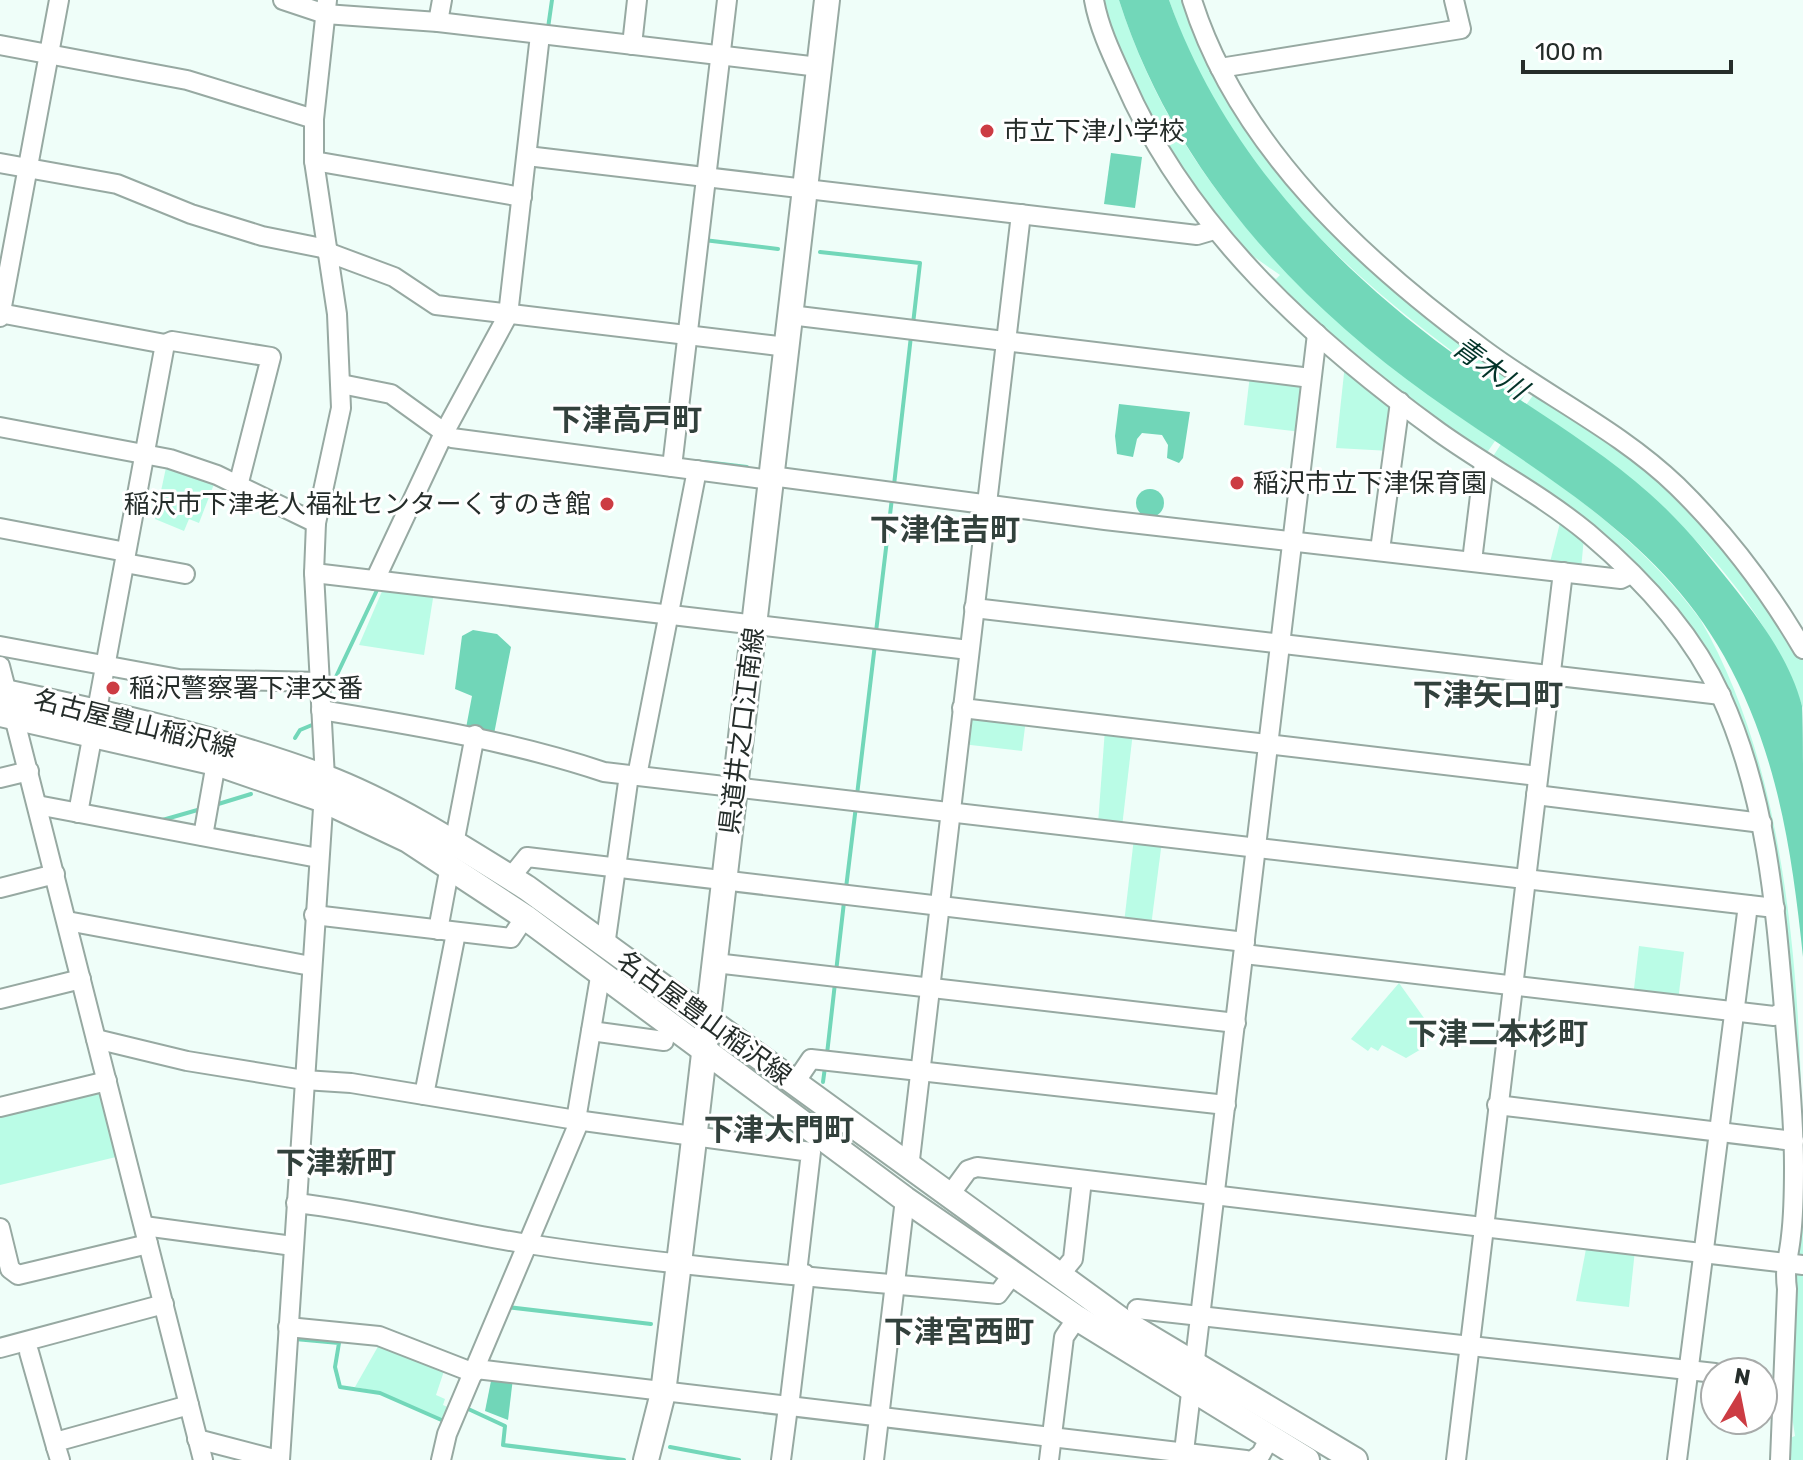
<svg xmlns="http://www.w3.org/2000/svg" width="1803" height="1460" viewBox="0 0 1803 1460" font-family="Rubik,'Noto Sans JP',sans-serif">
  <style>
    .green { fill: #bafce6 }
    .forest { fill: #71d6b8 }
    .water { fill: #72d7b9 }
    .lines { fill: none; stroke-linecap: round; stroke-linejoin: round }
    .stream { stroke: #72d7b9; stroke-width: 4 }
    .minor-casing { stroke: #97a9a2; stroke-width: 22 }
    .major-casing { stroke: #97a9a2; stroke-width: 28 }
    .minor { stroke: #fff; stroke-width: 18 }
    .major { stroke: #fff; stroke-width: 24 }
    .poi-dot { fill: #cc3c43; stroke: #fff; stroke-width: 3 }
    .labels { text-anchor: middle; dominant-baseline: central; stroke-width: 6; stroke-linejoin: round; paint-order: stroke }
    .poi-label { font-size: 26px; fill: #252d2a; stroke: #fff; text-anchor: start }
    .street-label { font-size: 26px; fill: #252d2a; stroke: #fff }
    .water-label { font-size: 28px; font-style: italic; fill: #033429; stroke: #fff }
    .quarter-label { font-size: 30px; font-weight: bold; fill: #32413c; stroke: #fff }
  </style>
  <rect width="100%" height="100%" fill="#effef9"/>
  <g class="green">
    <path d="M1099,0H1119C1182,199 1328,327 1495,441L1484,457L1349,356L1244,254L1276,279L1280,275L1227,238L1139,106Z"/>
    <path d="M1169,0H1187L1271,160L1531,386L1521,401C1402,318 1283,224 1209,95C1192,65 1181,32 1169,0Z"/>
    <path d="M1345,364L1393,403L1390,451L1336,448Z"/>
    <path d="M1250,375L1303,383L1301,432L1244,425Z"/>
    <path d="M1537,390L1640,462L1725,546L1803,658V708C1753,571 1644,484 1526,405Z"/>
    <path d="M1501,444C1575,494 1646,546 1700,619C1803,797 1803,1051 1803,1260L1789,1258L1799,1205L1748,746L1659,596L1490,461Z"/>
    <path d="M167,463L216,479L199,523L189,519L184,531L155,519Z"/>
    <path d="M1561,519L1584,537L1581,569L1549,566Z"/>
    <path d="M383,589L434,592L424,655L359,645Z"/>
    <path d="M966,715L1026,719L1022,751L962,744Z"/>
    <path d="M1105,729L1133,732L1122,827L1098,824Z"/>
    <path d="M1134,838L1162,841L1151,926L1124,923Z"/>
    <path d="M1639,946L1684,952L1678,1001L1633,997Z"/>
    <path d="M1399,983L1434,1032L1423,1048L1406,1058L1382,1045L1378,1051L1371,1047L1368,1051L1351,1039Z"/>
    <path d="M98,1087L116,1157L0,1185V1111Z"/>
    <path d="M1587,1244L1635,1250L1629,1307L1576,1301Z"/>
    <path d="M1788,1269L1803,1271V1460H1784V1396L1790,1438L1795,1436L1786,1377Z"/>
    <path d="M380,1343L445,1368L436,1395L445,1399L443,1405L452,1409L448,1422L381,1392L355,1387Z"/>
  </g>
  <g class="forest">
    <path d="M1119,404L1190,412L1183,458L1179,463L1167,458L1168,445L1162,435L1142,433L1137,439L1133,457L1117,454L1115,436Z"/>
    <circle cx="1150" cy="503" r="14"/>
    <path d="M473,630L497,634L511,647L494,734L466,728L472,696L455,689L462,636Z"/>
    <path d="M492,1376L513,1378L508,1420L485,1411Z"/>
  </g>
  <g class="water">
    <path d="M1119,0H1169C1221,146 1327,261 1451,352C1517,401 1589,440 1650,494C1683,523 1709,556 1736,590C1763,624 1791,663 1802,706C1803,728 1803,757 1803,779C1803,838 1803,898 1803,957C1792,851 1777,750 1724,656C1657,536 1536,472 1428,395C1289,295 1171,164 1119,0Z"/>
    <path d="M1111,153L1142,157L1135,208L1104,204Z"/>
  </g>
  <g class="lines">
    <g class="stream">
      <path d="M548,28L552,0"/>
      <path d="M704,240L778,249"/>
      <path d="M820,252L920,263L913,324"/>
      <path d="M705,462L747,467"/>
      <path d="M894,485L911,336"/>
      <path d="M876,632L892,498"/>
      <path d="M334,681L378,588"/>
      <path d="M295,738L300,730L312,725"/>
      <path d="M857,795L875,644"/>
      <path d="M215,805L251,794"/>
      <path d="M159,821L201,809"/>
      <path d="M846,888L856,806"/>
      <path d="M836,972L844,902"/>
      <path d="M827,1054L835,983"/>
      <path d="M823,1082L825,1067"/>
      <path d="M507,1307L651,1324"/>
      <path d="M295,1339L339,1343L335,1367L340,1387L380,1393L446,1422"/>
      <path d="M464,1407L505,1426L503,1445L624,1460"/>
      <path d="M670,1447L739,1460"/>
    </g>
    <g class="minor-casing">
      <g id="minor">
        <path d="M283,0L325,14L438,22L819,67"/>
        <path d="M1094,0C1099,28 1112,55 1124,81C1188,228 1311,339 1439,432C1488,467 1542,495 1588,533C1640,577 1693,634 1721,696C1766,795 1775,902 1784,1009C1788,1061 1794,1113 1794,1166C1794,1189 1794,1212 1791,1236C1789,1257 1784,1266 1787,1289L1780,1460"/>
        <path d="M1192,0C1238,146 1363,261 1483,349C1546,396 1620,431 1677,486C1725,533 1769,591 1803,649"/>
        <path d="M438,22L442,0"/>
        <path d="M0,45L187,80L314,119"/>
        <path d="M632,45L637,0"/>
        <path d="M1220,68L1461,29L1454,0"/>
        <path d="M527,156L1197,235L1214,230"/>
        <path d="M314,161L522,197"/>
        <path d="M0,163L117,184L191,214L262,236L327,249"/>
        <path d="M327,252L394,277L436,305L787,347"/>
        <path d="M0,313L165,344"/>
        <path d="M790,315L1311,378"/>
        <path d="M0,317L59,0"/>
        <path d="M341,384L391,394L452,438L771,480"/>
        <path d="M0,427L170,459L217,475L316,523"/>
        <path d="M672,467L727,0"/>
        <path d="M771,476L1105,520L1621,579L1631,574"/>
        <path d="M0,528L126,552"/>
        <path d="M1380,550L1400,402"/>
        <path d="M1472,561L1484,463"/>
        <path d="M125,563L185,574"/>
        <path d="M314,573L969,650"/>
        <path d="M375,580L444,433L508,315L540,35"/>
        <path d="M974,608L1721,695"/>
        <path d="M0,646L179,679L320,682"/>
        <path d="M0,666L7,693"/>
        <path d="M962,708L1538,776"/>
        <path d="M97,710L165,344L172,341L271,357L238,486"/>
        <path d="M321,710C417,726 511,741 604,772L1775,908"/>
        <path d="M14,717L203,1460"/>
        <path d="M637,776L697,470"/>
        <path d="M0,778L29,771"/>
        <path d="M1536,795L1762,823"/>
        <path d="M37,805L318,858"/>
        <path d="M78,813L93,733"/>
        <path d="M203,836L216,763"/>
        <path d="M454,844L475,735"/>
        <path d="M511,877L527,857L1245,942"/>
        <path d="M0,888L55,874"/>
        <path d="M314,915L511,938L525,917"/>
        <path d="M67,921L311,966"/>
        <path d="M438,930L450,866"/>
        <path d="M605,946L629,775"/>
        <path d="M1244,954L1774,1016L1784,1011"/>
        <path d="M715,963L1236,1023"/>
        <path d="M0,999L81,979"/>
        <path d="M591,1031L664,1041"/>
        <path d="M96,1039L187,1061L304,1080L351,1083L576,1120L811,1152L797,1273"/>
        <path d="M794,1084L811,1059L1226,1105"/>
        <path d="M424,1095L456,933"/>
        <path d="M1497,1105L1794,1141"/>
        <path d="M0,1107L107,1081"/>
        <path d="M576,1120L601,971"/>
        <path d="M909,1168L1021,214"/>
        <path d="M949,1196L968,1170L977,1167L1803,1265"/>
        <path d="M296,1203C375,1212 450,1232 528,1244C683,1268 842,1279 998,1294L1013,1274"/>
        <path d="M144,1226L293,1246"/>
        <path d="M0,1228L10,1269L18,1275L148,1244"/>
        <path d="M1059,1276L1073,1259L1082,1180"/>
        <path d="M1137,1309L1715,1373"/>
        <path d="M288,1327L379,1336L474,1373"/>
        <path d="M0,1348L164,1304"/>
        <path d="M29,1352L56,1447"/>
        <path d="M476,1369L1246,1460"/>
        <path d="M789,1407L805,1274"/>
        <path d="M197,1439L278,1460"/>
        <path d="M60,1460L56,1447L59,1441L189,1405"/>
        <path d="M280,1460L325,778L314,573L316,523L341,408L337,314L314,161V119L327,0"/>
        <path d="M441,1460L447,1434L580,1120"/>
        <path d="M781,1460L788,1407"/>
        <path d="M874,1460L905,1199"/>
        <path d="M1049,1460L1064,1337L1077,1318"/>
        <path d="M1183,1460L1317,334"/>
        <path d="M1253,1460L1261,1454L1269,1439"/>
        <path d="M1456,1460L1563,572"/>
        <path d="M1677,1460L1748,905"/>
      </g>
    </g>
    <g class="major-casing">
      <g id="major">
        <path d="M0,691C110,714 218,738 324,777C395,804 463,848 527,888L1124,1322L1355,1460"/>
        <path d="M0,714L216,763L321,799L408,840L525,917L905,1199L1077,1318L1307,1460"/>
        <path d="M646,1460L663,1393L691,1165L827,0"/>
      </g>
    </g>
    <use href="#minor" class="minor"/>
    <use href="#major" class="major"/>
  </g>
  <g class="poi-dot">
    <circle cx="987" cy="131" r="8"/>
    <circle cx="1237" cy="483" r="8"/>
    <circle cx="607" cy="504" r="8"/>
    <circle cx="113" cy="688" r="8"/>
  </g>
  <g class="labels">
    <g class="poi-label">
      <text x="1003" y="131">市立下津小学校</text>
      <text x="1253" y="483">稲沢市立下津保育園</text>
      <text x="591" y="504" text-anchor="end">稲沢市下津老人福祉センターくすのき館</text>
      <text x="129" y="688">稲沢警察署下津交番</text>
    </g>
    <g class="street-label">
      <text transform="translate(135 724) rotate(14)">名古屋豊山稲沢線</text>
      <text transform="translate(742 731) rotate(-83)">県道井之口江南線</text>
      <text transform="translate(704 1018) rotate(36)">名古屋豊山稲沢線</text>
    </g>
    <g class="water-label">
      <text transform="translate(1490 368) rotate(36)">青木川</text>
    </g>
    <g class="quarter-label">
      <text x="627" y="420">下津高戸町</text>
      <text x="945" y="530">下津住吉町</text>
      <text x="1488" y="695">下津矢口町</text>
      <text x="1498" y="1034">下津二本杉町</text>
      <text x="779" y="1130">下津大門町</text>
      <text x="336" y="1163">下津新町</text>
      <text x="959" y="1332">下津宮西町</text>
    </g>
  </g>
  <g transform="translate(1739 1396) rotate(10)"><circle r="38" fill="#ffffff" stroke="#a8abaa" stroke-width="2"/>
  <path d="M0-6L14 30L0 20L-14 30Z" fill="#cc3c43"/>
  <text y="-12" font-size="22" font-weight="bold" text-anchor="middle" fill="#252d2a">N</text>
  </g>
  <path d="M1523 60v12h208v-12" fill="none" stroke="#252d2a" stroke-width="4"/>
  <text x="1535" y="60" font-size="24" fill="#252d2a" stroke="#ffffff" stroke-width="6" paint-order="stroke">100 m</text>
</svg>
